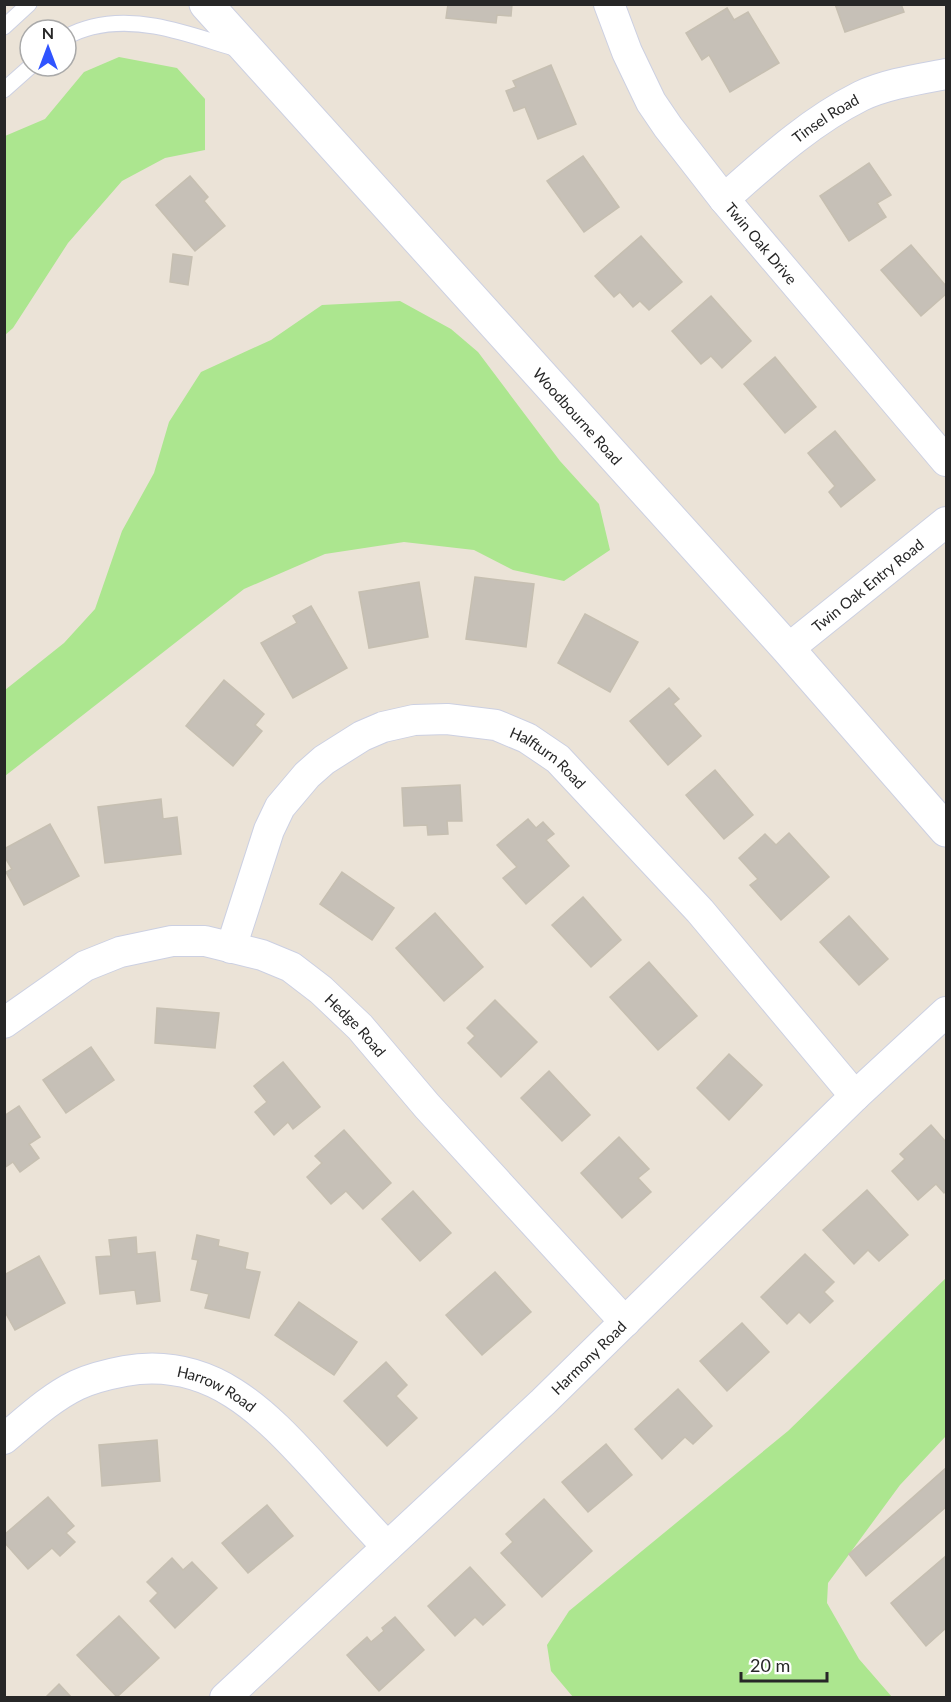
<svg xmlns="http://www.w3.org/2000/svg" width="951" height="1702" viewBox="0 0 951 1702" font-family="Lato,sans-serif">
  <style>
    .green { fill: #ace68f }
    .building { fill: #c6c0b7; stroke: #c6bfb1; stroke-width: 1.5 }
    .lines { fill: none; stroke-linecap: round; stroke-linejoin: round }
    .lane-casing { stroke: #ccd0e2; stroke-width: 17 }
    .street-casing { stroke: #ccd0e2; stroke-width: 32 }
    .secondary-casing { stroke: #ccd0e2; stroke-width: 35 }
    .lane { stroke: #fff; stroke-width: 15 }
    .street { stroke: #fff; stroke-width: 30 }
    .secondary { stroke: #fff; stroke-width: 33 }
    .labels { text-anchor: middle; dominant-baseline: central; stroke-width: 4.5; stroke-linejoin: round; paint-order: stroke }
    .street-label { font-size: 15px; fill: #272727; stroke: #fff }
  </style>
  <rect width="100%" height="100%" fill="#ebe3d7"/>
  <g class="green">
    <path d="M119,57L177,68L205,99V150L165,158L122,181L68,243L13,328L5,335V136L45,119L84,72Z"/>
    <path d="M400,301L451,329L478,352L560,461L599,504L610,550L564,581L513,570L474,550L404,542L325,554L244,589L5,776V690L64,643L95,609L122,531L154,473L169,422L201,372L271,340L322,305Z"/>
    <path d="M946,1278V1436L900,1485L828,1583L827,1603L859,1659L892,1697H573L551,1671L547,1645L569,1611L788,1431Z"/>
  </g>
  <g class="building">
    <path d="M448,4H512L511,16L497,15L496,23L446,18Z"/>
    <path d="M835,4H901L904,12L845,32Z"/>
    <path d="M727,8L734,20L748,12L779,63L730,92L709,55L702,60L686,33Z"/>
    <path d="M551,65L576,124L538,139L525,107L514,111L506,91L516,87L513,81Z"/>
    <path d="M583,156L619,207L584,232L547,181Z"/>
    <path d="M869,163L891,195L877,203L886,217L849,241L820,196Z"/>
    <path d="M190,176L208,197L204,201L225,226L195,251L156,205Z"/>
    <path d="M641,236L682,282L649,310L640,301L633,307L620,292L614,297L595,276Z"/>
    <path d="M911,245L946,286V294L921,316L881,270Z"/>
    <path d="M173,254L192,257L188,285L170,282Z"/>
    <path d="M711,296L751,341L722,368L711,356L701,364L672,331Z"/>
    <path d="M775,357L816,407L785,433L744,384Z"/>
    <path d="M835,431L875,480L841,507L829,492L835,486L808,453Z"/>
    <path d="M475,577L534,584L526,647L466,639Z"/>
    <path d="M419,582L428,637L369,648L359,592Z"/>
    <path d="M311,606L347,668L293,698L261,643L297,623L293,616Z"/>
    <path d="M585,614L638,642L610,692L558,663Z"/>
    <path d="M224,680L264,714L255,725L262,731L233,766L186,726Z"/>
    <path d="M669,688L679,699L673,704L701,736L668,765L630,721Z"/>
    <path d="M715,770L753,815L724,839L686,795Z"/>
    <path d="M460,785L462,821H447L448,834L428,835L427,825L404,826L402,788Z"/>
    <path d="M161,799L163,819L177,817L181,854L105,863L98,807Z"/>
    <path d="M528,819L536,828L543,822L554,834L546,840L569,866L526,904L503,878L517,867L497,845Z"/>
    <path d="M50,824L79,876L24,905L6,872L12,869L4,856V849Z"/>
    <path d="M789,833L829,877L781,920L750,885L758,879L739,858L765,834L776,845Z"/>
    <path d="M342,872L394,908L372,940L320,904Z"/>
    <path d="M583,897L621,940L591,967L552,925Z"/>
    <path d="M435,913L483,967L444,1001L396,948Z"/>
    <path d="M849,916L888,959L859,985L820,942Z"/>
    <path d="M649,962L697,1016L658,1050L610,997Z"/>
    <path d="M495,1000L537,1042L501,1077L468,1043L475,1036L467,1028Z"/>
    <path d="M157,1008L219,1013L215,1048L155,1043Z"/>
    <path d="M91,1047L114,1080L66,1113L43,1080Z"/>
    <path d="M729,1054L762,1085L729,1120L697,1088Z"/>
    <path d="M283,1062L320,1107L293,1129L288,1122L274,1135L255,1112L267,1102L254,1086Z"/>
    <path d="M549,1071L590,1115L562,1141L521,1098Z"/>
    <path d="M19,1106L40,1137L29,1144L39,1158L20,1172L13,1162L4,1168V1116Z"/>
    <path d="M931,1125L946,1142V1191L944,1193L936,1184L918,1200L892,1171L905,1159L900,1154Z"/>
    <path d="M344,1130L391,1183L363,1209L346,1191L331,1204L307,1177L322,1163L315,1156Z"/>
    <path d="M619,1137L649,1169L638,1178L651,1192L622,1218L581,1173Z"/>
    <path d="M867,1190L908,1235L879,1261L868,1250L854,1264L823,1230Z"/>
    <path d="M413,1191L451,1233L420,1261L382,1219Z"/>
    <path d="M197,1235L219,1240L218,1246L248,1253L245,1269L260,1272L249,1318L205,1308L209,1294L191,1290L198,1260L192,1259Z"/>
    <path d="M136,1237L137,1254L155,1252L160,1301L137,1304L135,1290L100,1294L96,1257L111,1256L109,1240Z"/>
    <path d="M805,1254L834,1282L824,1292L833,1301L810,1323L799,1312L787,1324L761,1297Z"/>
    <path d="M39,1256L65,1303L15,1330L4,1310V1275Z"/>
    <path d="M495,1272L531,1312L482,1355L446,1315Z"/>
    <path d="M299,1302L357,1342L334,1375L275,1335Z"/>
    <path d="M742,1323L769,1352L727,1391L700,1361Z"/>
    <path d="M386,1362L407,1385L396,1396L417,1418L387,1446L344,1401Z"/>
    <path d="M678,1389L712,1426L693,1444L685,1437L662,1459L635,1429Z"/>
    <path d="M157,1440L160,1481L102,1486L99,1445Z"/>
    <path d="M606,1444L632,1475L588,1512L562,1482Z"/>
    <path d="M946,1468V1507L866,1576L849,1554Z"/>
    <path d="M48,1497L74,1526L66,1533L75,1542L60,1556L52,1548L28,1569L4,1542V1535Z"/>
    <path d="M544,1499L592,1551L542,1597L501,1553L513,1542L506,1534Z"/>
    <path d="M267,1505L293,1536L248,1573L222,1543Z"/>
    <path d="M946,1556V1628L926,1646L891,1603Z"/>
    <path d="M172,1558L183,1570L192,1562L217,1588L175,1628L150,1601L158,1593L147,1582Z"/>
    <path d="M470,1567L505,1605L483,1625L475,1617L455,1636L428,1606Z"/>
    <path d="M119,1616L159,1658L117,1697L77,1655Z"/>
    <path d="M395,1617L424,1650L379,1691L347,1655L367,1637L371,1642L384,1631L382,1628Z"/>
    <path d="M59,1684L72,1698H45Z"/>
  </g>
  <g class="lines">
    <g class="lane-casing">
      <g id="lane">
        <path d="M4,27L29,4"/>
        <path d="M66,37C74,33 83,29 92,27C142,15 190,35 237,49"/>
        <path d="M4,90L31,66"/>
      </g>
    </g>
    <g class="street-casing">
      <g id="street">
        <path id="s1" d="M609,4L627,52L651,102L668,127L724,199L946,461"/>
        <path id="s2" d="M724,199C767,161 809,122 861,96C886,84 920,79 946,74"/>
        <path id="s3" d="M788,649L946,522"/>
        <path id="s4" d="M231,948L269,830L280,807L307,775L324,760L362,736L383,727L414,720L447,719L496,725L527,738L558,759L700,911L855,1096"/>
        <path id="s5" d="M4,1023L85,966L120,952L172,941H205L262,955L291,967L321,990L360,1027L427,1106L625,1322"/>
        <path id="s6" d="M4,1439C27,1420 50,1398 77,1385C92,1378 109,1374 125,1371C211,1356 264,1412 317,1470C340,1496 364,1522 387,1547"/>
        <path id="s7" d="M225,1698L543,1402L855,1096L946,1012"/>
      </g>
    </g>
    <g class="secondary-casing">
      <g id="secondary">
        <path id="s8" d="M206,4L788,649L946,830"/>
      </g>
    </g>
    <use href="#lane" class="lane"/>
    <use href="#street" class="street"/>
    <use href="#secondary" class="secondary"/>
  </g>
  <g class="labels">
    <g class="street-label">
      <text stroke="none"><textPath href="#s2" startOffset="130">Tinsel Road</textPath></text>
      <text stroke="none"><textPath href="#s1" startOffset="286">Twin Oak Drive</textPath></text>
      <text stroke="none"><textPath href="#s8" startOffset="555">Woodbourne Road</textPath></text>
      <text stroke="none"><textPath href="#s3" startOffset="102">Twin Oak Entry Road</textPath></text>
      <text stroke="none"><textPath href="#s4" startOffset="458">Halfturn Road</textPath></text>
      <text stroke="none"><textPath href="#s5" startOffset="400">Hedge Road</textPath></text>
      <text stroke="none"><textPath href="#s7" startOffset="498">Harmony Road</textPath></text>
      <text stroke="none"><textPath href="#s6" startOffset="237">Harrow Road</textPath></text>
    </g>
  </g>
  <rect width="951" height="1702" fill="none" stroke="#272727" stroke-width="12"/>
  <g transform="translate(48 48)"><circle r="28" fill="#ffffff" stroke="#a9a9a9" stroke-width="1.5"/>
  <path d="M0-4.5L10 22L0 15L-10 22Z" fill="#3054ff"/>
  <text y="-9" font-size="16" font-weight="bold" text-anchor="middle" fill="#272727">N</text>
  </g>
  <path d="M741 1672v9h86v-9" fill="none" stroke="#272727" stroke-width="3"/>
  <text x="750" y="1672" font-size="18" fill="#272727" stroke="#ffffff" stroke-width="4.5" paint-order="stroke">20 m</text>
</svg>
